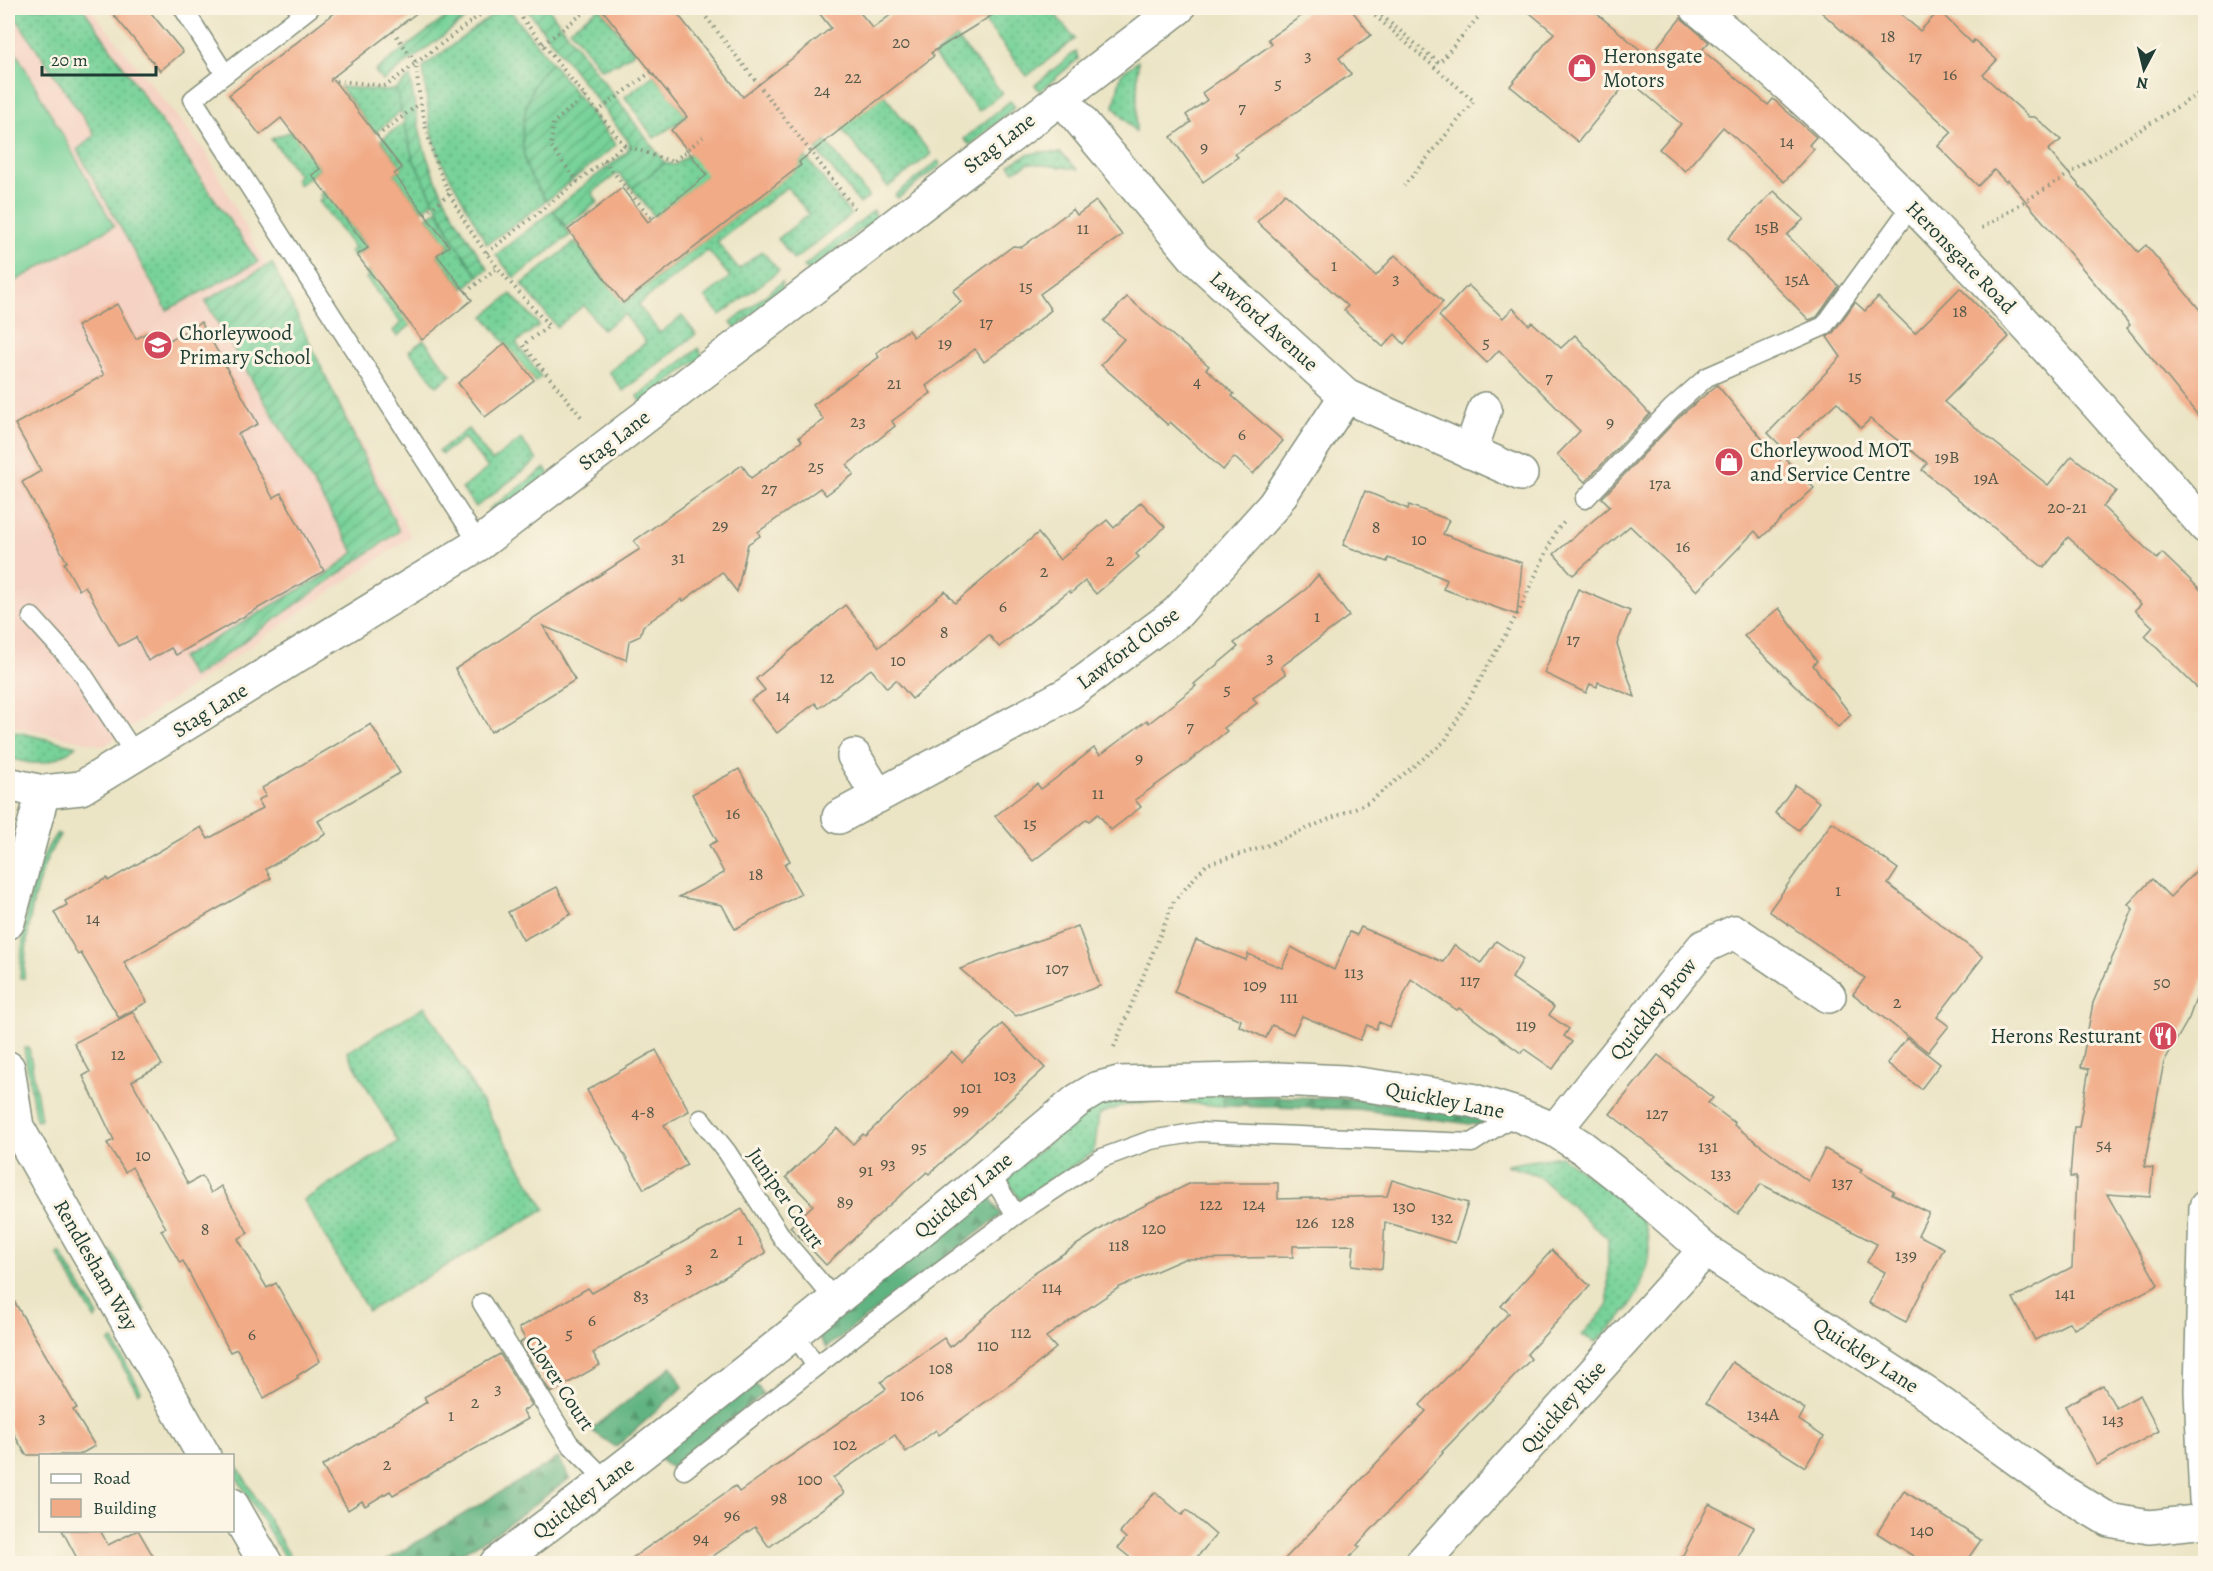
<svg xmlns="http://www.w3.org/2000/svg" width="2213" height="1571" viewBox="0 0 2213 1571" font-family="Alegreya,serif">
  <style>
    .built { fill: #f5d2c3 }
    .grass { fill: url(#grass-dots); stroke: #4b8866; stroke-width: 1.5 }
    .forest { fill: url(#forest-firs); stroke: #40785a; stroke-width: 1.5 }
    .garden { fill: url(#garden-furrows); stroke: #4b8866; stroke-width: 1.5 }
    .pitch { fill: #77d299; stroke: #4b8866; stroke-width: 1.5 }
    .building { fill: #f1ab87 }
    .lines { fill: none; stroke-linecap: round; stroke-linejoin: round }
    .service-casing { stroke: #85907c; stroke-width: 21 }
    .minor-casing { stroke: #85907c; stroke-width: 36 }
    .tertiary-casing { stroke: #85907c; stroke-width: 36 }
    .path { stroke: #85907c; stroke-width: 4; stroke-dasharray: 1.5 4.5; stroke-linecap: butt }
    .service { stroke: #fff; stroke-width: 18 }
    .minor { stroke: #fff; stroke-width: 33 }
    .tertiary { stroke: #fff; stroke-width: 33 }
    .labels { text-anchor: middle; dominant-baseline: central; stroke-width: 6; stroke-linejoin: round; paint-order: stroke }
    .number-label { font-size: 18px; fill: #545849 }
    .poi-label { font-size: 21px; fill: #1f3d34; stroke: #fcf5e5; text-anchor: start }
    .street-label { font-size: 21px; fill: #1f3d34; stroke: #fcf5e5 }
  </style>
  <defs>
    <pattern id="grass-dots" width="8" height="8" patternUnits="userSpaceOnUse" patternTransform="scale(1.5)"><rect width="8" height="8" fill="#77d299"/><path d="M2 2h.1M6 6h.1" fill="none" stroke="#61ac7e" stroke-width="1.8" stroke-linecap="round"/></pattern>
    <pattern id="forest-firs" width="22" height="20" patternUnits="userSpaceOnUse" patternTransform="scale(1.5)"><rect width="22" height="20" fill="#61b481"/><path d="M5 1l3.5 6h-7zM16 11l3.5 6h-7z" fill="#4f946a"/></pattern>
    <pattern id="garden-furrows" width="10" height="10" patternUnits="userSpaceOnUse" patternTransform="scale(1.5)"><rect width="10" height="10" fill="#77d299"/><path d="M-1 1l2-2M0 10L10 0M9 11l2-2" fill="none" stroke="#61ac7e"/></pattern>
  </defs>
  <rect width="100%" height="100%" fill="#fcf5e5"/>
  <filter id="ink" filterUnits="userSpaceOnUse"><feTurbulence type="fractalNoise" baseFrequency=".0167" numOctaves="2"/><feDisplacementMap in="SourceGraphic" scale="12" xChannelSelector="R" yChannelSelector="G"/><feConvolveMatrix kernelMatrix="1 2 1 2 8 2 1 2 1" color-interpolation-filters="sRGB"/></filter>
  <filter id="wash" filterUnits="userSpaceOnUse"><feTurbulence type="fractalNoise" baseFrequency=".008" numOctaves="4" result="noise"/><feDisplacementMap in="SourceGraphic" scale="24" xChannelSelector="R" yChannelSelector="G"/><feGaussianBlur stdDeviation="1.35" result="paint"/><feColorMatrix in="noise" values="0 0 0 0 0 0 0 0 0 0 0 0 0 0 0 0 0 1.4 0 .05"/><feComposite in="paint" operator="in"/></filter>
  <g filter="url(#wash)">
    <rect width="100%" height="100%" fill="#ebe4c5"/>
    <path class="built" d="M8,8H90L206,153L411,537L104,746L8,725Z"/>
    <g class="grass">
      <path d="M9,8H83L258,262L167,310L77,150L95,135Z"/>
      <path d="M502,8H508L552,63L532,90L529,172L546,201L487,244L439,157L430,125L423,67Z"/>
      <path d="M600,8L634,52L618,63L601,69L570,29Z"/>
      <path d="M997,8H1050L1075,39L1027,76L983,19Z"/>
      <path d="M956,37L1002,93L979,111L934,56Z"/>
      <path d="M1076,51L1078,59L1040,91L1035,85Z"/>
      <path d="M1138,61L1136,132L1114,107L1121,74Z"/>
      <path d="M654,75L687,117L654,138L625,97Z"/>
      <path d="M340,87L387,91L396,89L402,110L375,133Z"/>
      <path d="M883,94L931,154L888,187L841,128Z"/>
      <path d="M1010,101L1015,107L970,145L964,139Z"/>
      <path d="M405,122L413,159L434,201L422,211L394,174L402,168L381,140Z"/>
      <path d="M292,131L320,169L299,185L295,179L299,175L271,139Z"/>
      <path d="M826,141L869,197L860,204L816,149Z"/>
      <path d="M701,145L719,166L655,217L632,188L665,163L675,165Z"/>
      <path d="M1041,152L1061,153L1077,169L1029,163L1014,171L1009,165L1027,155Z"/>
      <path d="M806,157L851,215L794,260L778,239L809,214L787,187L717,242L739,269L762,251L779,271L720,315L705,297L730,277L708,250L638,305L660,333L682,316L696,334L623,391L609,372L646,342L624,314L603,330L584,305L557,327L522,284L575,242L624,303L800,165L799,162Z"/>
      <path d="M938,161L941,165L898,198L895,195Z"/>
      <path d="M335,183L349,203L339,211L367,247L354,257L350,252L354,248L319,201L323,199L320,195Z"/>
      <path d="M438,210L454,241L478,276L464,289L437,255L449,246L427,217Z"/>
      <path d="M553,210L570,235L514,278L496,255Z"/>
      <path d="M874,210L876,218L808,271L804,266Z"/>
      <path d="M382,261L411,325L397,336L393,331L401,323L366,278L369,276L366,273Z"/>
      <path d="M782,282V290L736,328L731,323Z"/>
      <path d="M511,294L539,325L516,343L541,377L535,382L484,316Z"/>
      <path d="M424,340L451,375L437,386L409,351Z"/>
      <path d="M699,348L702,356L642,403L638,396Z"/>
      <path d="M468,429L492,461L521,439L537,460L476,507L462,489L488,468L464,438L442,454L439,451Z"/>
      <path d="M545,468L549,474L502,508L488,510Z"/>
      <path d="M8,730L76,746C54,764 35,768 8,757Z"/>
      <path d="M57,833L60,835C33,877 27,929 24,978H20C23,929 27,875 57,833Z"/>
      <path d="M425,1006L545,1209L368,1311L304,1200L398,1142L347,1052Z"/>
      <path d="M24,1048H29L41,1119L36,1120Z"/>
      <path d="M1224,1095V1106C1181,1103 1138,1094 1099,1115L1094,1152L1020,1200L1006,1178L1090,1109L1115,1097Z"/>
      <path d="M1561,1156C1578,1169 1632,1205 1641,1219C1659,1247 1643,1292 1622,1316C1615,1326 1604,1333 1596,1342L1582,1335L1608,1306V1239L1537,1175L1506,1165Z"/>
      <path d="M111,1251L145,1311L142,1313L108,1254Z"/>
      <path d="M60,1252L98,1316L95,1319L57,1254Z"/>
      <path d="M113,1340L141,1391L138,1393L109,1342Z"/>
      <path d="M233,1459L294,1563H288L233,1471Z"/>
    </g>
    <g class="forest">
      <path d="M1224,1095L1358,1099L1489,1119L1485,1126L1356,1109L1224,1106Z"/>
      <path d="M990,1197L1001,1215L826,1348L816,1332Z"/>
      <path d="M672,1366L683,1387L616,1447L591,1430Z"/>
      <path d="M752,1379L763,1394L670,1467L653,1454Z"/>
      <path d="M558,1458L570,1478L497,1532L445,1563H382Z"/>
    </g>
    <g class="garden">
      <path d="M458,8H480L383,81L375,71Z"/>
      <path d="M526,8H548L665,163L632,188L618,173L592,193L598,202L566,227L553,210L628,151L629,142Z"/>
      <path d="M552,63L616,145L546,201C541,192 533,182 529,173C515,141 524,84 552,63Z"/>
      <path d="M410,77C414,103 418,129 426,154C439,195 465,234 488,269L478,276L454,241L413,159L396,89Z"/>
      <path d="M272,263L399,531L193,678L181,658L332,571L354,552L205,301Z"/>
    </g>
    <path class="pitch" d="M8,38L114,226L8,285Z"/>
    <g id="blocks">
      <g class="building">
        <path d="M108,8H147L183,52L160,71Z"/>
        <path d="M341,8H423L332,78L402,168L394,174L449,246L437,255L472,300L422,340L357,255L368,248L312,175L320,169L281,118L260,135L229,95Z"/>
        <path d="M601,8H673L743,97L831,28L815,8H856L873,28L900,8H1004L931,53L934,56L799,162L801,165L623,303L568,230L622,188L648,222L707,175L671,130L687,117Z"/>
        <path d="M1313,8H1350L1371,35L1339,58L1351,74L1235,154L1238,157L1203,182L1171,137L1191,122L1186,115L1207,100L1202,93L1272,44L1268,39Z"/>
        <path d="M1524,8H1590L1649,57L1681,18L1709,42L1702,50L1768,105L1773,99L1816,137L1809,145L1814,149L1784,182L1723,127L1685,171L1659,149L1681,124L1629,80L1578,142L1510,86L1554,33Z"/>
        <path d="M1817,8H1894L1920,31L1939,11L1972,43L1974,40L1997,60L1983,75L2029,117H2035L2061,140L2048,150L2138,252L2146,245L2205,316V424L2127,328L2130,325L2008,180L2006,182L1994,170L1978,186L1938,146L1952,132Z"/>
        <path d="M1774,191L1804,219L1787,235L1839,286L1817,317L1809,320L1728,238Z"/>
        <path d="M1285,193L1376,276L1395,255L1443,302L1404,344L1395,334L1383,347L1344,310L1348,306L1257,222Z"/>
        <path d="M1096,201L1122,235L1040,294L1051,310L1025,332L984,362L975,349L926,386L931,393L892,421L895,426L847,465L854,474L826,495L820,488L758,532L760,536L748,544L737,592L722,572L683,601L682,599L643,626L640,636L629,641L626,660L543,626L575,680L491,732L455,669L640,549L634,541L742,465L751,478L802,441L799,437L824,420L813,405L879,357L876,353L908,330L913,337L961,302L953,291L1013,246L1022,247L1073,209L1077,215Z"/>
        <path d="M1468,285L1503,318L1513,308L1529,325L1532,322L1561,348L1575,335L1650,414L1585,482L1557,455L1580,431L1499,350L1487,363L1439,316Z"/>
        <path d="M1960,288L2009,337L1944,402L2048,485L2072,456L2116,491L2103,507L2157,559L2162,553L2205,594V696L2145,636L2153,627L2135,610L2141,604L2068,537L2044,568L1922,470L1927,463L1870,419L1861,428L1837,402L1785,450L1768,433L1841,357L1827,337L1833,333L1855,302L1865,311L1878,297L1915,333Z"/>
        <path d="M1127,297L1209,366L1206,369L1234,394L1232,396L1283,441L1253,474L1234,457L1223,470L1170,422L1168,425L1101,365L1124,339L1104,321Z"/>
        <path d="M117,304L136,339L148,332L156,348L201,322L258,424L238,434L273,498L281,493L324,571L176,655L171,648L148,661L136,637L119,646L85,586L79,590L64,563L67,562L22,482L41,471L15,424L104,375L77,326Z"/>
        <path d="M505,343L534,380L485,417L458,383Z"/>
        <path d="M1717,385L1780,460L1781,454L1814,488L1761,538L1755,531L1697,591L1630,526L1573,575L1554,554L1610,506L1602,498L1680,416Z"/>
        <path d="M1365,491L1408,509L1409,505L1449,520L1443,534L1522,563L1517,615L1443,589L1447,580L1424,570L1388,558L1387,562L1343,545Z"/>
        <path d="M1141,502L1165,527L1136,554L1139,557L1096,594L1085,581L1071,593L1069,591L999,647L989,635L912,699L896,680L887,688L871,669L819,708L815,703L777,733L751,700L765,690L756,679L845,605L879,647L945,591L955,603L1038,533L1060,560L1107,520L1114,528Z"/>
        <path d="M1318,575L1349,616L1281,667L1286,674L1253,698L1257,703L1224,728L1227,731L1187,763L1135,800L1141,807L1111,830L1098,814L1089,821L1087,819L1033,861L995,816L1037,784L1041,789L1051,782L1094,748L1100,755L1147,720L1149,723L1196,686L1194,684L1238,647L1234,643L1306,589Z"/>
        <path d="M1578,589L1630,611L1617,644L1635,697L1598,682L1597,687L1590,684L1586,693L1544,673Z"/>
        <path d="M1779,608L1817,661L1813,665L1851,715L1838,727L1744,636Z"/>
        <path d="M371,724L400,773L318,821L326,834L266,869L271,878L124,962L147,1002L119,1018L81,953L78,955L54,912L67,905L65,901L107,878L108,881L201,827L208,839L263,808L258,800L266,796L262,788Z"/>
        <path d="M739,769L790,861L784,864L801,894L735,929L722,905L679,897L724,873L709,845L717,841L692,794Z"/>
        <path d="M1795,785L1819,802L1799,830L1775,813Z"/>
        <path d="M1832,822L1898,869L1888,884L1983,957L1937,1017L1949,1026L1928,1052L1853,994L1865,978L1769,911Z"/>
        <path d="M2205,862V974L2189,1018L2164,1062L2144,1167L2153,1168L2150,1197L2107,1194L2158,1285L2074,1329L2070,1322L2035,1340L2013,1298L2072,1267L2076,1177H2070L2074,1127H2079L2089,1069L2081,1067L2093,1003L2133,909L2128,904L2152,879L2170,897Z"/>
        <path d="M557,887L571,914L523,940L508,912Z"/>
        <path d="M1078,926L1100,986L1016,1016L960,969Z"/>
        <path d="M1361,927L1443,962L1454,945L1481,963L1496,941L1523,959L1512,978L1554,1007L1549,1015L1569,1029L1564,1036L1572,1042L1553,1069L1524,1049L1521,1053L1459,1008L1457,1010L1411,979L1390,1027L1379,1022L1376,1029L1367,1025L1360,1040L1302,1016L1293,1034L1272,1025L1266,1038L1239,1026L1241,1020L1174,992L1196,940L1246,960L1248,954L1282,968L1291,947L1334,970L1350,932L1357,935Z"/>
        <path d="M133,1012L162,1065L132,1081L188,1184L202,1176L211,1193L221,1186L248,1233L238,1239L267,1288L276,1283L320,1361L297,1376L298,1378L264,1398L237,1349L230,1352L183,1261L180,1263L161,1230L166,1228L132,1167L125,1172L107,1143L114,1140L83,1076L90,1072L74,1043Z"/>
        <path d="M1002,1024L1045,1068L929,1174L927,1172L885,1209L826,1265L790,1227L813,1205L786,1177L837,1128L853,1144L863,1134L865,1136L952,1052L962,1062Z"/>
        <path d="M1907,1038L1940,1064L1921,1089L1887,1063Z"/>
        <path d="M656,1050L689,1111L664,1125L687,1165L644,1189L587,1090Z"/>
        <path d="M1658,1055L1713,1098L1708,1103L1735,1123L1734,1125L1808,1181L1825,1149L1862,1169L1860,1172L1894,1191L1892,1194L1929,1213L1918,1235L1944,1248L1906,1322L1869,1303L1885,1272L1867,1262L1877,1244L1761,1184L1738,1214L1610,1114Z"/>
        <path d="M1392,1180L1468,1203L1455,1243L1385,1222L1382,1269L1352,1265L1354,1245L1293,1246V1257L1184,1259L1120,1287L1046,1337L1056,1348L1029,1371L939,1435L936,1430L906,1452L895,1435L833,1478L844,1493L769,1547L755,1527L703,1563H625L735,1486L739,1492L886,1389L881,1382L944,1338L950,1347L1035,1272L1113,1221L1191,1183H1278V1199L1387,1196Z"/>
        <path d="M742,1209L766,1253L593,1353L600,1365L551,1393L520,1343L525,1339L519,1328L588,1288L592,1293Z"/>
        <path d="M1552,1250L1590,1286L1527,1354L1531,1359L1442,1452L1443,1453L1357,1545L1360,1547L1344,1563H1281L1426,1411L1420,1405L1509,1313L1501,1306Z"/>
        <path d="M8,1291L77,1408L73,1410L95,1446L79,1455H26L8,1424Z"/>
        <path d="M500,1354L532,1405L523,1411L528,1419L393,1495L390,1491L365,1506L362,1501L348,1510L322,1466L427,1402L424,1397Z"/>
        <path d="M1732,1362L1805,1409L1799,1420L1824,1437L1805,1467L1706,1403Z"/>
        <path d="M2103,1385L2116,1408L2140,1395L2159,1431L2097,1465L2065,1406Z"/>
        <path d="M1904,1491L1981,1540L1965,1563H1924L1877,1533Z"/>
        <path d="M1155,1492L1182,1515L1187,1510L1216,1535L1192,1563H1137L1118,1548L1126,1538L1120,1533Z"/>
        <path d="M1709,1504L1754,1527L1735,1563H1679Z"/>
        <path d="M62,1530H100L108,1545L138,1530L157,1563H76L79,1562Z"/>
      </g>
    </g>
  </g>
  <g filter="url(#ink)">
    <use href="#blocks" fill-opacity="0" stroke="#85907c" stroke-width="1.5"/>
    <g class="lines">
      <g class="service-casing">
        <g id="service">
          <path d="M183,8L225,74"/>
          <path d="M310,8L193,99L479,544"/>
          <path d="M1585,499L1672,408L1707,377L1824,326L1912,205"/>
          <path d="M32,617L80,670L136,756"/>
          <path d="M701,1119L727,1152L783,1239L836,1301"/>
          <path d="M990,1174L1016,1215"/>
          <path d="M482,1303L569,1443L607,1481"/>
          <path d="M794,1334L816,1366"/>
          <path d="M684,1470L860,1332L1016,1215L1102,1158L1151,1140L1199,1132L1472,1143L1516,1114"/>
        </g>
      </g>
      <g class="minor-casing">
        <g id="minor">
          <path d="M1060,96L1196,259L1346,396L1521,474"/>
          <path d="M1470,452L1485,409"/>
          <path d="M854,756L878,796"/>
          <path d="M8,784L43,792L81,788L479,544L1178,8"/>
          <path d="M839,817L1069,693L1177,613L1274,505L1346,396"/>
          <path d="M8,922L43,792"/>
          <path d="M8,1068L17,1127L204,1456"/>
          <path d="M1555,1130L1703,947L1735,932L1829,996"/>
          <path d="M232,1505L266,1564"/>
          <path d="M496,1564C695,1416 888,1259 1078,1100L1096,1089L1119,1083L1277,1079L1345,1082L1471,1100L1516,1114L1555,1130L1583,1148L1634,1188L1705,1250L1933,1398L2061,1491L2109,1520L2149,1527L2206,1521"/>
          <path d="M1421,1564L1705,1250"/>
        </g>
      </g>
      <g class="tertiary-casing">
        <g id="tertiary">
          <path d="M1697,8C1886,159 2045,346 2206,527"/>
          <path d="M2206,1207L2201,1391L2206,1500"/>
        </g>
      </g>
      <g class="path">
        <path d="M489,8L416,63C420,125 438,182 473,234C494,267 523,296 549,326L523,345L583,419"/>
        <path d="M699,8L856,210"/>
        <path d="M1366,8L1474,101L1404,186"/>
        <path d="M1377,12L1439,63L1486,8"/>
        <path d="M543,44L590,8"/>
        <path d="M330,80L386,86L416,63L393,31"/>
        <path d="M597,112L651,72"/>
        <path d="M377,136L419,104"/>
        <path d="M624,145L673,162L703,137"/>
        <path d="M604,161L652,219"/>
        <path d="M578,182L551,147L553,123L585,96"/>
        <path d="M425,214L450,193"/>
        <path d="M1982,228L2206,89"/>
        <path d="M487,253L624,145L514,8"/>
        <path d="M466,292L498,267"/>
        <path d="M2204,691L2206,689"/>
        <path d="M1114,1047L1174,901L1207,864L1264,847L1369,802L1445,741L1519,611L1556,531L1566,520"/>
      </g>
      <use href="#service" class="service"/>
      <use href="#minor" class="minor"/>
      <use href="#tertiary" class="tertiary"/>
    </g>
  </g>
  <defs>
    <g id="shop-disc" transform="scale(1.5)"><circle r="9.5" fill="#d1495b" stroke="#fcf5e5"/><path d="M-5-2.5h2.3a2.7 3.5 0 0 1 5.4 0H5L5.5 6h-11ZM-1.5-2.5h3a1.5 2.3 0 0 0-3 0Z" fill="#fff"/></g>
    <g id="school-disc" transform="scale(1.5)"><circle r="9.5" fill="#d1495b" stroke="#fcf5e5"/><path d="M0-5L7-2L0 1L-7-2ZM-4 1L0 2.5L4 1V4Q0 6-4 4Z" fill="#fff"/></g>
    <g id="restaurant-disc" transform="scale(1.5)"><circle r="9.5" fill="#d1495b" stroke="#fcf5e5"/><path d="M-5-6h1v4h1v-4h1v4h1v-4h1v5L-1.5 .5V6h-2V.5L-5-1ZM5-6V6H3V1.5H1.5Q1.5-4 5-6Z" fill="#fff"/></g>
  </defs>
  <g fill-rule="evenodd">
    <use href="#shop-disc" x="1582" y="68"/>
    <use href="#school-disc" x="158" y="345"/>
    <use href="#shop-disc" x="1729" y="462"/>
    <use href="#restaurant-disc" x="2163" y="1036"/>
  </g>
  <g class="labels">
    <g class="number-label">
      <text x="1888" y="36">18</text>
      <text x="901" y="42">20</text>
      <text x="1308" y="55">3</text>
      <text x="1915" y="56">17</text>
      <text x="1950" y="74">16</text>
      <text x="853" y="77">22</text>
      <text x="1278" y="83">5</text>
      <text x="822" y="90">24</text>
      <text x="1242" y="107">7</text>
      <text x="1787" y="141">14</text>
      <text x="1204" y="147">9</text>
      <text x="1767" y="227">15B</text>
      <text x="1083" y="228">11</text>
      <text x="1334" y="265">1</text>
      <text x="1396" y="278">3</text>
      <text x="1797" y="279">15A</text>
      <text x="1026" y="286">15</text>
      <text x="1960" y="311">18</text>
      <text x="986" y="322">17</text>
      <text x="1486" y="342">5</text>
      <text x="945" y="343">19</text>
      <text x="1855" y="376">15</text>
      <text x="1549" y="377">7</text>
      <text x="1197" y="381">4</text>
      <text x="894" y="383">21</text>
      <text x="858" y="421">23</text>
      <text x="1610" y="422">9</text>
      <text x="1242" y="434">6</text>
      <text x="1947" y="457">19B</text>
      <text x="816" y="466">25</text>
      <text x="1986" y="478">19A</text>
      <text x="1660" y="483">17a</text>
      <text x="769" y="488">27</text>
      <text x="2067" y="507">20-21</text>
      <text x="720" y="525">29</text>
      <text x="1376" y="527">8</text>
      <text x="1419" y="539">10</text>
      <text x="1683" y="546">16</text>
      <text x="678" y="557">31</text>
      <text x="1110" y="560">2</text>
      <text x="1044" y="571">2</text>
      <text x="1003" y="606">6</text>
      <text x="1317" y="616">1</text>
      <text x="944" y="632">8</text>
      <text x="1573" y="639">17</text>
      <text x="1270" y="657">3</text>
      <text x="898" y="660">10</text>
      <text x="827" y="677">12</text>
      <text x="1227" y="689">5</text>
      <text x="783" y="695">14</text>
      <text x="1190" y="726">7</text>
      <text x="1139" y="758">9</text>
      <text x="1098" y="793">11</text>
      <text x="733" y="813">16</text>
      <text x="1030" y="823">15</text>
      <text x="756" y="874">18</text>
      <text x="1838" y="890">1</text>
      <text x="93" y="918">14</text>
      <text x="1057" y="968">107</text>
      <text x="1354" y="972">113</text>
      <text x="1470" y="980">117</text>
      <text x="2162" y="982">50</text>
      <text x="1255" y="985">109</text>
      <text x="1289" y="997">111</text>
      <text x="1897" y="1002">2</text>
      <text x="1526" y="1025">119</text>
      <text x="118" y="1054">12</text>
      <text x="1005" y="1075">103</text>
      <text x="971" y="1087">101</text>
      <text x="961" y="1110">99</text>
      <text x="643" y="1112">4-8</text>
      <text x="1657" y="1113">127</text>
      <text x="2104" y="1144">54</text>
      <text x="1708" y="1146">131</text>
      <text x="919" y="1147">95</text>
      <text x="143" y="1155">10</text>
      <text x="888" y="1163">93</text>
      <text x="866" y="1170">91</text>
      <text x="1721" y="1173">133</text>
      <text x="1842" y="1182">137</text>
      <text x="845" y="1202">89</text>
      <text x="1211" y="1204">122</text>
      <text x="1254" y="1204">124</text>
      <text x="1404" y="1206">130</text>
      <text x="1442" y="1217">132</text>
      <text x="1307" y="1222">126</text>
      <text x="1343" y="1222">128</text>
      <text x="1154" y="1228">120</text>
      <text x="205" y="1229">8</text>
      <text x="740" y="1239">1</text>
      <text x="1119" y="1245">118</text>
      <text x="714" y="1252">2</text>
      <text x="1906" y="1255">139</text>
      <text x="689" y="1267">3</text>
      <text x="1052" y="1287">114</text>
      <text x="2065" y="1293">141</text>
      <text x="641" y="1296">83</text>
      <text x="592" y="1320">6</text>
      <text x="1021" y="1332">112</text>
      <text x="569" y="1333">5</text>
      <text x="252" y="1334">6</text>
      <text x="988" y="1345">110</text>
      <text x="941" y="1368">108</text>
      <text x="498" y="1388">3</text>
      <text x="912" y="1395">106</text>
      <text x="475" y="1402">2</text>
      <text x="1763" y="1414">134A</text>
      <text x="451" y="1415">1</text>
      <text x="42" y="1417">3</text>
      <text x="2113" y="1419">143</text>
      <text x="845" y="1444">102</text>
      <text x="387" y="1464">2</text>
      <text x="810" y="1479">100</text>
      <text x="779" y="1498">98</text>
      <text x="732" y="1515">96</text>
      <text x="1922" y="1530">140</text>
      <text x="701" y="1538">94</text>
    </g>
    <g class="poi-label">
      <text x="1603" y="56">Heronsgate<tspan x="1603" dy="24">Motors</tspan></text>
      <text x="179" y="333">Chorleywood<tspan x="179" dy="24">Primary School</tspan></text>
      <text x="1750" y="450">Chorleywood MOT<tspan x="1750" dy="24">and Service Centre</tspan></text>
      <text x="2142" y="1036" text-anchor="end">Herons Resturant</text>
    </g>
    <g class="street-label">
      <text transform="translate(999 143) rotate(-38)">Stag Lane</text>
      <text transform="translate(1961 257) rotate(46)">Heronsgate Road</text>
      <text transform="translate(1264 321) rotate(42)">Lawford Avenue</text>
      <text transform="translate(614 440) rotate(-38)">Stag Lane</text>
      <text transform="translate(1128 648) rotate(-37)">Lawford Close</text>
      <text transform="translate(210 710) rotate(-32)">Stag Lane</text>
      <text transform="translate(1653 1009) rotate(-51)">Quickley Brow</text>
      <text transform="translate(1445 1100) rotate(11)">Quickley Lane</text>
      <text transform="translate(963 1195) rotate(-40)">Quickley Lane</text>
      <text transform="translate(786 1198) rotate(55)">Juniper Court</text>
      <text transform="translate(96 1265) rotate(60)">Rendlesham Way</text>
      <text transform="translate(1866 1355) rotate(33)">Quickley Lane</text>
      <text transform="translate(560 1383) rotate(57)">Clover Court</text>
      <text transform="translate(1563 1407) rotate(-48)">Quickley Rise</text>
      <text transform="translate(583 1498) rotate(-37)">Quickley Lane</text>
    </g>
  </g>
  <rect width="2213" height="1571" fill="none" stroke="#fcf5e5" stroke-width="30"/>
  <rect x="39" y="1454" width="195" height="78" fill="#fcf5e5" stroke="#a4ab9e" stroke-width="1.5"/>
  <rect x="51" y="1474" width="30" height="9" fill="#ffffff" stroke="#a4ab9e" stroke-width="1.5"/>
  <text x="93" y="1484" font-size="18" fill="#1f3d34">Road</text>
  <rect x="51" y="1499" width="30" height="18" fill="#f1ab87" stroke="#a4ab9e" stroke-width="1.5"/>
  <text x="93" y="1514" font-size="18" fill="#1f3d34">Building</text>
  <g transform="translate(2144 69) rotate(187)" stroke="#fcf5e5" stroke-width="4.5" paint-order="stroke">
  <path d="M0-4.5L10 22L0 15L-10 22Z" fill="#1f3d34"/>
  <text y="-9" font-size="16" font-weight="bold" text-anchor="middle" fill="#1f3d34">N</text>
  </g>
  <path d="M42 66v9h114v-9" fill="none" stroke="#1f3d34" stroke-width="3"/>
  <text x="51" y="66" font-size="18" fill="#1f3d34" stroke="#fcf5e5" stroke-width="4.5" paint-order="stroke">20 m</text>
</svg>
